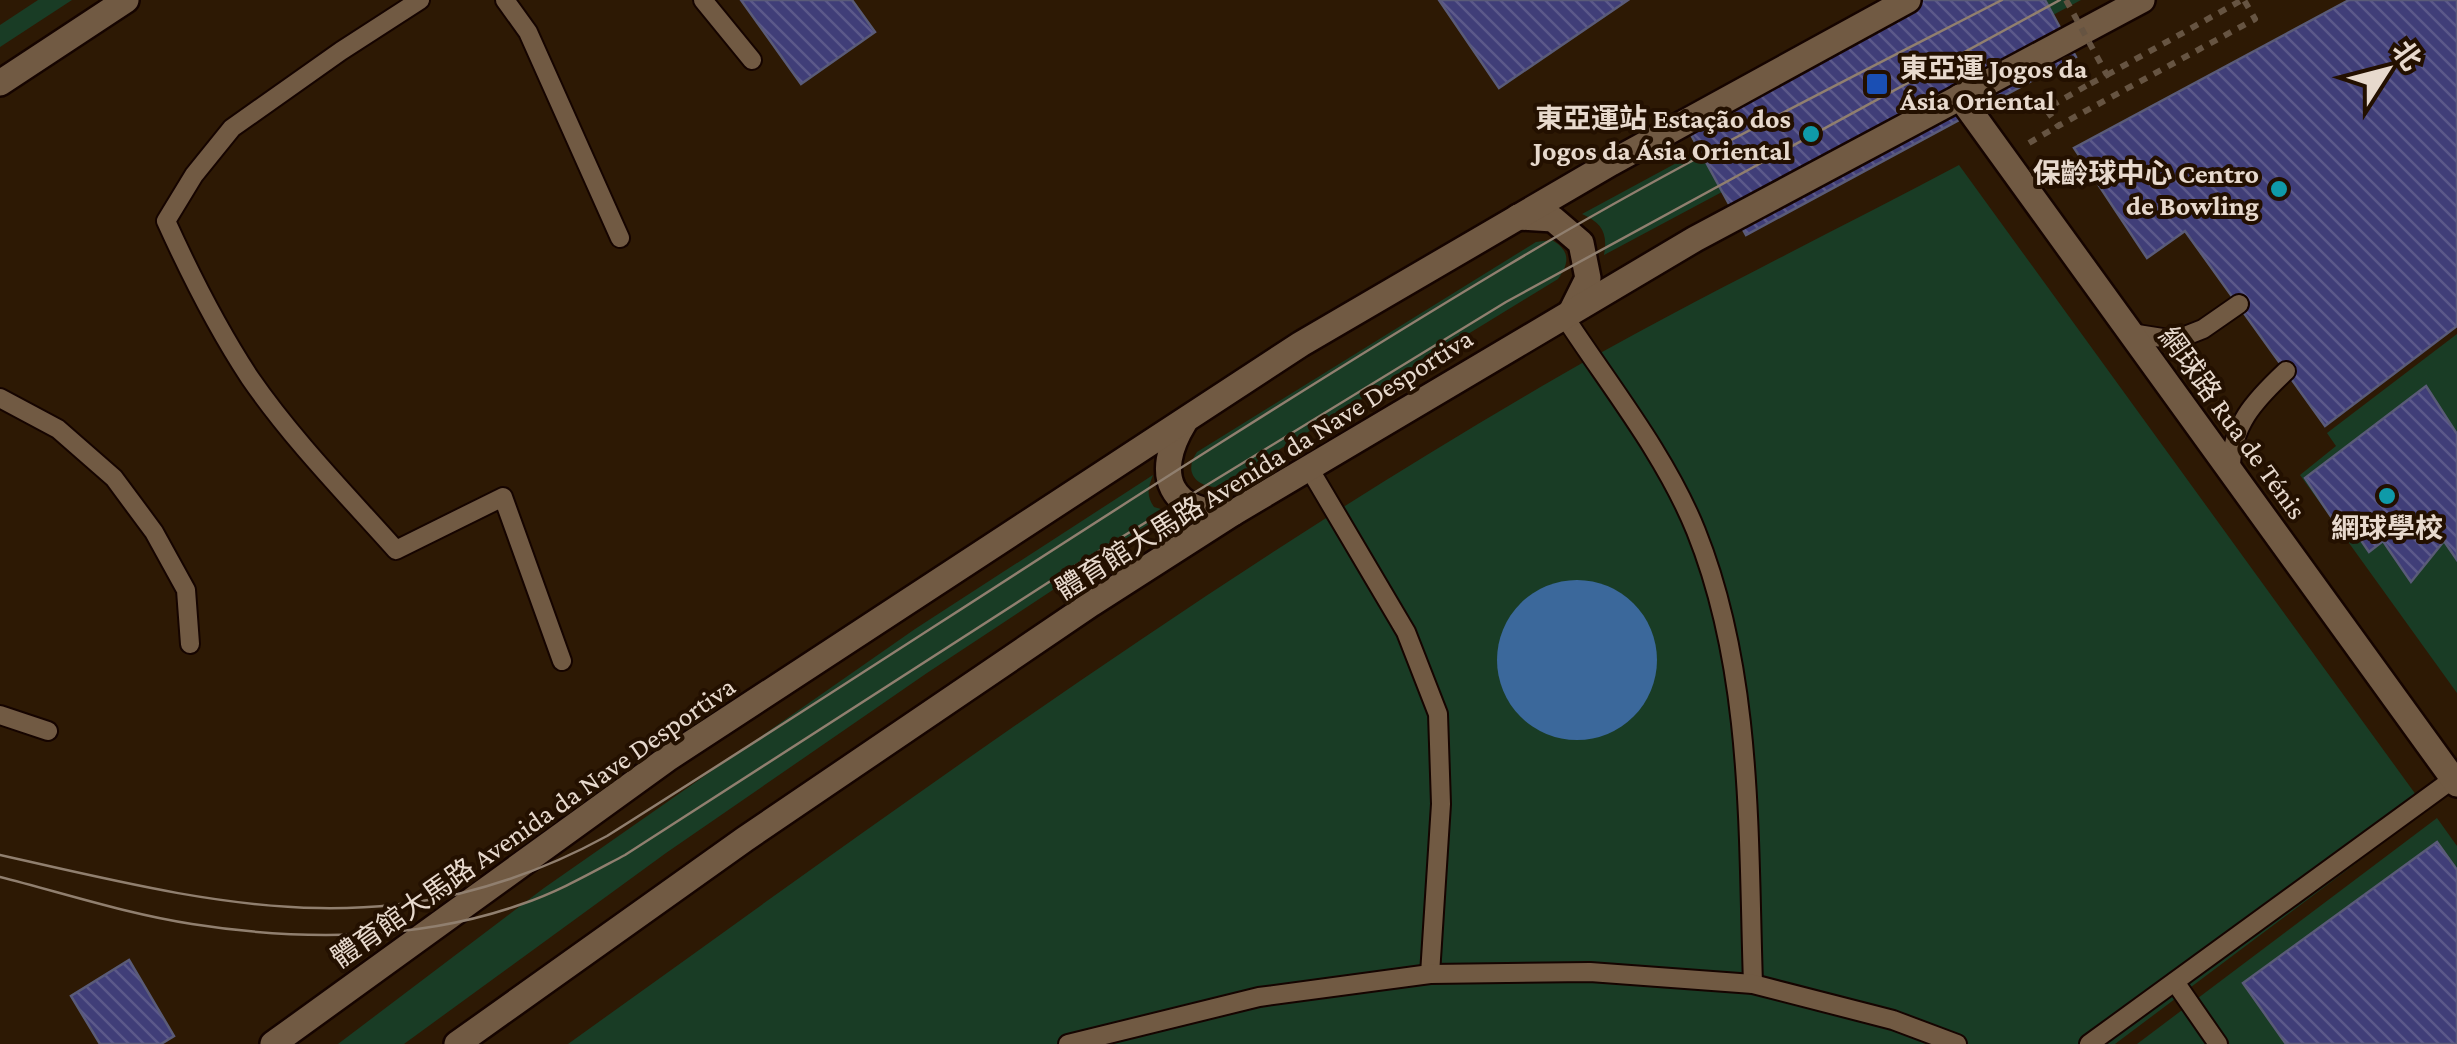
<svg xmlns="http://www.w3.org/2000/svg" width="2457" height="1044" viewBox="0 0 2457 1044" font-family="'Crimson Pro','Noto Sans SC',serif">
  <style>
    .green { fill: #193c25 }
    .water { fill: #3b689b }
    .building { fill: url(#building-back-hatch); stroke: #5a5b78; stroke-width: 2.5 }
    .lines { fill: none; stroke-linecap: round; stroke-linejoin: round }
    .service-casing { stroke: #150400; stroke-width: 22 }
    .minor-casing { stroke: #150400; stroke-width: 30 }
    .secondary-casing { stroke: #150400; stroke-width: 30 }
    .path { stroke: #665442; stroke-width: 6; stroke-dasharray: 8 8; stroke-linecap: butt }
    .service { stroke: #715a43; stroke-width: 18 }
    .minor { stroke: #715a43; stroke-width: 25 }
    .secondary { stroke: #715a43; stroke-width: 25 }
    .tram { stroke: #907f6f; stroke-width: 2.5 }
    .path-bridge { stroke: #665442; stroke-width: 6; stroke-dasharray: 8 8; stroke-linecap: butt }
    .transit-dot { fill: #1a4fb4; stroke: #231000; stroke-width: 4 }
    .culture-dot { fill: #0f9aa8; stroke: #231000; stroke-width: 4 }
    .labels { text-anchor: middle; dominant-baseline: central; stroke-width: 8; stroke-linejoin: round; paint-order: stroke }
    .poi-label { font-size: 28px; font-weight: bold; fill: #e7d9cd; stroke: #231000; text-anchor: end }
    .street-label { font-size: 28px; fill: #e7d9cd; stroke: #231000 }
  </style>
  <defs>
    <pattern id="building-back-hatch" width="6" height="6" patternUnits="userSpaceOnUse" patternTransform="scale(2.5)"><rect width="6" height="6" fill="#403e78"/><path d="M-1 5l2 2M0 0l6 6M5-1l2 2" fill="none" stroke="#5c598a"/></pattern>
  </defs>
  <rect width="100%" height="100%" fill="#2d1904"/>
  <g class="green">
    <path d="M38,0H72L0,47V25Z"/>
    <path d="M1978,0H2081L1604,255C1608,233 1602,223 1582,214Z"/>
    <path d="M1959,165L2427,810L2115,1044H568C891,812 1212,577 1556,378C1687,303 1825,236 1959,165Z"/>
    <path d="M1552,240C1570,251 1570,262 1558,279L1218,487C1196,487 1183,472 1197,452L1536,242Z"/>
    <path d="M2457,334V693L2300,475L2336,446L2327,433Z"/>
    <path d="M1153,475C1148,488 1146,495 1154,507L1171,512L927,673L666,853L404,1044H338L544,888L915,629Z"/>
    <path d="M2437,818L2457,846V1044H2137Z"/>
  </g>
  <circle class="water" cx="1577" cy="660" r="80"/>
  <g class="building">
    <path d="M741,0H852L875,32L801,84Z"/>
    <path d="M1439,0H1628L1499,88Z"/>
    <path d="M1884,0H2045L2076,57L1746,235L1678,111Z"/>
    <path d="M2349,0H2457V326L2325,426L2185,231L2147,258L2074,148Z"/>
    <path d="M2426,386L2457,434V560L2444,541L2411,582L2383,541L2369,552L2343,514L2334,521L2305,478Z"/>
    <path d="M2437,842L2457,870V1044H2286L2243,983Z"/>
    <path d="M129,960L174,1036L161,1044H100L71,996Z"/>
  </g>
  <g class="lines">
    <g class="service-casing">
      <g id="service">
        <path d="M420,0L341,51L232,128L194,175L166,221C190,274 217,328 250,378C292,439 346,494 396,550L503,497L562,661"/>
        <path d="M505,0L528,32L620,238"/>
        <path d="M703,0L752,60"/>
        <path d="M1564,316C1609,385 1665,454 1696,531C1753,673 1748,833 1753,984"/>
        <path d="M2131,333L2175,340L2203,329L2239,304"/>
        <path d="M0,398L58,429L114,478L154,532L186,590L190,644"/>
        <path d="M1309,468L1406,632L1438,714L1441,804L1430,974"/>
        <path d="M2231,471C2230,426 2255,400 2286,371"/>
        <path d="M0,715L48,731"/>
        <path d="M2175,982L2218,1044"/>
        <path d="M1068,1044L1259,997L1430,974L1590,972L1753,984L1893,1020L1957,1044"/>
        <path d="M2089,1044L2453,779"/>
      </g>
    </g>
    <g class="minor-casing">
      <g id="minor">
        <path d="M0,83L126,0"/>
        <path d="M1960,97L2457,784"/>
      </g>
    </g>
    <g class="secondary-casing">
      <g id="secondary">
        <path d="M1518,217L1553,219L1581,243L1588,278L1572,310"/>
        <path d="M1184,423C1152,475 1170,515 1233,513"/>
        <path d="M273,1044L667,759L1301,344L1611,163L1908,0"/>
        <path d="M457,1044L745,839L1091,604L1233,513L1695,239L2142,0"/>
      </g>
    </g>
    <g class="path">
      <path d="M2107,75L2242,0"/>
      <path d="M2086,86L2046,109L2058,126L2255,19L2244,0"/>
      <path d="M2029,143L2058,126"/>
    </g>
    <use href="#service" class="service"/>
    <use href="#minor" class="minor"/>
    <use href="#secondary" class="secondary"/>
    <g class="tram">
      <path d="M0,855C221,905 394,952 607,836C907,647 1201,449 1505,267C1666,170 1835,86 2002,0"/>
      <path d="M0,877C63,893 127,914 192,924C300,941 418,941 522,904C558,892 591,873 625,855L1063,573L1506,302L2060,0"/>
    </g>
    <path class="path-bridge" d="M2066,0L2107,75L2086,86"/>
  </g>
  <rect class="transit-dot" x="1865" y="72" width="24" height="24" rx="5"/>
  <g class="culture-dot">
    <circle cx="1811" cy="134" r="10"/>
    <circle cx="2279" cy="189" r="10"/>
    <circle cx="2387" cy="496" r="10"/>
  </g>
  <g class="labels">
    <g class="poi-label">
      <text x="1900" y="68" text-anchor="start">東亞運 Jogos da<tspan x="1900" dy="32">Ásia Oriental</tspan></text>
      <text x="1791" y="118">東亞運站 Estação dos<tspan x="1791" dy="32">Jogos da Ásia Oriental</tspan></text>
      <text x="2259" y="173">保齡球中心 Centro<tspan x="2259" dy="32">de Bowling</tspan></text>
      <text x="2387" y="528" text-anchor="middle">網球學校</text>
    </g>
    <g class="street-label">
      <text transform="translate(2233 423) rotate(54)">網球路 Rua de Ténis</text>
      <text transform="translate(1264 464) rotate(-32)">體育館大馬路 Avenida da Nave Desportiva</text>
      <text transform="translate(533 822) rotate(-35)">體育館大馬路 Avenida da Nave Desportiva</text>
    </g>
  </g>
  <g transform="translate(2387 70) rotate(54)" stroke="#231000" stroke-width="8" paint-order="stroke">
  <path d="M0-8L18 38L0 25L-18 38Z" fill="#e7d9cd"/>
  <text y="-15" font-size="28" font-weight="bold" text-anchor="middle" fill="#e7d9cd">北</text>
  </g>
</svg>
